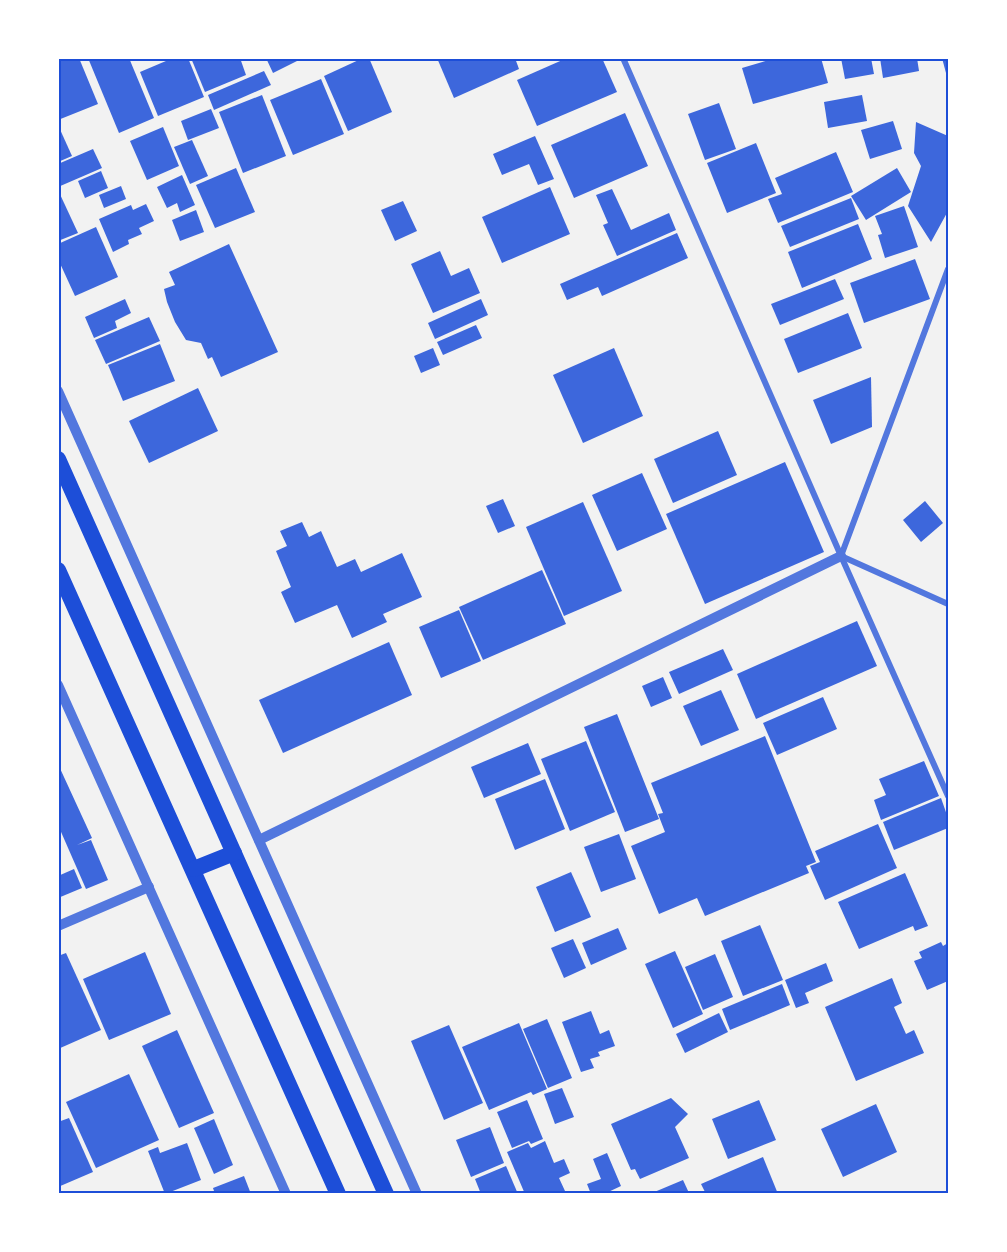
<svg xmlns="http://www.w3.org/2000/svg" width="1007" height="1252" viewBox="0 0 1007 1252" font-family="'Archivo Narrow',sans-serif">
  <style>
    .building { fill: #3d67dc }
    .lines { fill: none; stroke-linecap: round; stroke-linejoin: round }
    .minor { stroke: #5277de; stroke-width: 6 }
    .tertiary { stroke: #5277de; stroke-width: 10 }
    .trunk { stroke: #1d4ed8; stroke-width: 16 }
    .neatline { fill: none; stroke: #1d4ed8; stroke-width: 2 }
  </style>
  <rect width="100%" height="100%" fill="#f2f2f2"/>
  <g class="building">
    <path d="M61,58H79L98,104L58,120V60Z"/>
    <path d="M88,58H129L154,118L119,133Z"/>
    <path d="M173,58H188L204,97L158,116L140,72Z"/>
    <path d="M191,58H240L246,75L205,92Z"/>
    <path d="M266,58H303L273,73Z"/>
    <path d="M363,58H369L392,112L348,131L324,76Z"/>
    <path d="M437,58H515L519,69L454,98Z"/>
    <path d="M567,58H602L617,92L537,126L517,80Z"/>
    <path d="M776,58H821L828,83L753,104L742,68Z"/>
    <path d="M841,58H871L874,74L845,79Z"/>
    <path d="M880,58H917L919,71L883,78Z"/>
    <path d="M942,58H948V73H946Z"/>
    <path d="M264,71L271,85L214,110L208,95Z"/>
    <path d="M321,79L344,134L293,155L270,100Z"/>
    <path d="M262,95L286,156L243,173L219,112Z"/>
    <path d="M862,95L867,121L828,128L824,102Z"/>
    <path d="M719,103L736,149L705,160L688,114Z"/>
    <path d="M211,109L219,128L188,140L181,121Z"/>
    <path d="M625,113L648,166L574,198L551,145Z"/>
    <path d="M893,121L902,149L870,159L861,130Z"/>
    <path d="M916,122L948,136V211L931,242L908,206L921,166L914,153Z"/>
    <path d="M58,125L72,156L58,162Z"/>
    <path d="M163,127L179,166L147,180L130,141Z"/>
    <path d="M535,136L554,179L538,185L529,164L502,175L493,154Z"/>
    <path d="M192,140L208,176L190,184L174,147Z"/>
    <path d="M756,143L776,193L727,213L707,163Z"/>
    <path d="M93,149L102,168L58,187V164Z"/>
    <path d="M836,152L853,192L778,223L768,199L782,194L775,178Z"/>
    <path d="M236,168L255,212L215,228L196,185Z"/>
    <path d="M897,168L911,192L866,220L851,196Z"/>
    <path d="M101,171L108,188L85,198L78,181Z"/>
    <path d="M182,175L195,205L180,212L177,203L167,208L157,187Z"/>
    <path d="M121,186L126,199L104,208L99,195Z"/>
    <path d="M550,187L570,234L502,263L482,217Z"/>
    <path d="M612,189L631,230L669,213L676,230L617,256L603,225L608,223L596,195Z"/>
    <path d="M58,190L78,233L58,241Z"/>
    <path d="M851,198L859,219L790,247L781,226Z"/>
    <path d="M403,201L417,231L395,241L381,210Z"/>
    <path d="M146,204L154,221L139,228L142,234L128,240L129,244L113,252L99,219L131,205L133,210Z"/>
    <path d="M904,206L918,247L885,258L878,235L882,234L875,216Z"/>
    <path d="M196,210L204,232L180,241L172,220Z"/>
    <path d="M858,224L872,259L802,288L788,252Z"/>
    <path d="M96,227L118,277L75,296L58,259V244Z"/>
    <path d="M677,233L688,258L602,296L598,287L567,300L560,284Z"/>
    <path d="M229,244L278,352L221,377L212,357L208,359L201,343L186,340L175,322L167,302L164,289L175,285L169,272Z"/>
    <path d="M440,251L451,276L469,268L480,293L433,313L411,264Z"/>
    <path d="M915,259L930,299L864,323L850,283Z"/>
    <path d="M835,279L844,299L780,325L771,304Z"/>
    <path d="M125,299L131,313L115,321L117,328L94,338L85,317Z"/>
    <path d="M481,299L488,315L435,339L428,323Z"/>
    <path d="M848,313L862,348L798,373L784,339Z"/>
    <path d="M149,317L160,341L106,364L95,340Z"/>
    <path d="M476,325L482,338L443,355L437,342Z"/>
    <path d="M160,344L175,381L123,401L108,365Z"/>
    <path d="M433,348L440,365L421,373L414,356Z"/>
    <path d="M614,348L643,416L583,443L553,375Z"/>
    <path d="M871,377L872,427L831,444L813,400Z"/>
    <path d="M198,388L218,431L149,463L129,421Z"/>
    <path d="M718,431L737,475L673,503L654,459Z"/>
    <path d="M785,462L824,552L705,604L666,514Z"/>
    <path d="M642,473L667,529L617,551L592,495Z"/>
    <path d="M503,499L515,526L498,533L486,506Z"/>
    <path d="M925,501L943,523L921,542L903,520Z"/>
    <path d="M583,502L622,591L564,616L526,527Z"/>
    <path d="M302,522L309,537L321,531L337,567L355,559L361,572L402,553L422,597L383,614L387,622L352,638L337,605L295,623L281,592L291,587L276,551L287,546L280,531Z"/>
    <path d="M542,570L566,624L483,660L459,607Z"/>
    <path d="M459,610L481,661L441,678L419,627Z"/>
    <path d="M857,621L877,666L756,719L737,674Z"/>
    <path d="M389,642L412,695L283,753L259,700Z"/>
    <path d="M723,649L733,670L679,694L669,672Z"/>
    <path d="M663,677L672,698L651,707L642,686Z"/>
    <path d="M721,690L739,730L701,746L683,706Z"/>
    <path d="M823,697L837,729L777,755L763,723Z"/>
    <path d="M617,714L659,819L625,832L584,727Z"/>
    <path d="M765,736L816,862L806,866L809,873L705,916L697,898L659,914L631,846L665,832L658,814L663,813L651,783Z"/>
    <path d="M586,741L615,812L570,831L541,759Z"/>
    <path d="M528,743L541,774L484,798L471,767Z"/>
    <path d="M924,761L939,796L881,820L874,800L886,795L879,779Z"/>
    <path d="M58,764L92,838L77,845L91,840L108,880L86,889L58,825Z"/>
    <path d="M545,779L565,829L515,850L495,799Z"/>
    <path d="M941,798L948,818V828L894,850L883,822Z"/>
    <path d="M878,824L897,868L825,900L810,866L820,862L815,851Z"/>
    <path d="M619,834L636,879L601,892L584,847Z"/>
    <path d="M74,869L82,888L58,898V876Z"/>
    <path d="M571,872L591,917L555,932L536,887Z"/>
    <path d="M905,873L928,926L915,931L913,926L859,949L838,902Z"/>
    <path d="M760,925L783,980L743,996L721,941Z"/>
    <path d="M618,928L627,949L591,965L582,943Z"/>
    <path d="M573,939L586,968L564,978L551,948Z"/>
    <path d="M941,942L943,946L948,943V981L927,990L914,961L922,958L919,952Z"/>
    <path d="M675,951L703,1014L673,1028L645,964Z"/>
    <path d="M145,952L171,1014L109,1040L83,979Z"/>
    <path d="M66,953L101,1030L58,1049V956Z"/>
    <path d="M715,954L733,997L703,1010L685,967Z"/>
    <path d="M826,963L833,981L805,993L809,1003L796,1008L785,980Z"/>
    <path d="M892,978L902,1003L894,1007L906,1034L914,1030L924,1053L856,1081L825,1007Z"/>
    <path d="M782,984L790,1005L730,1030L722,1009Z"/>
    <path d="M591,1011L600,1034L609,1030L615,1046L598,1052L600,1056L590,1059L594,1068L581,1072L562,1022Z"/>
    <path d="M719,1013L728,1032L685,1053L676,1034Z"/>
    <path d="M547,1019L572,1078L548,1088L523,1029Z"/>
    <path d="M519,1023L547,1089L533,1095L531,1092L489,1110L462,1047Z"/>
    <path d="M449,1025L483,1103L444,1120L411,1041Z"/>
    <path d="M177,1030L214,1113L179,1128L142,1046Z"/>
    <path d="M129,1074L159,1140L96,1168L66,1102Z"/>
    <path d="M562,1088L574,1117L555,1124L544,1094Z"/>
    <path d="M671,1098L688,1114L675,1127L689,1158L640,1179L635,1169L631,1170L611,1124Z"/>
    <path d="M527,1100L543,1139L531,1144L529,1141L512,1148L497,1112Z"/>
    <path d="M759,1100L776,1140L728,1159L712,1119Z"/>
    <path d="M876,1104L897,1152L843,1177L821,1129Z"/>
    <path d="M69,1118L93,1172L58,1187V1122Z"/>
    <path d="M214,1119L233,1165L214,1174L194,1128Z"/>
    <path d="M490,1127L504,1163L471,1177L456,1140Z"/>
    <path d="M545,1141L554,1163L564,1159L570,1173L559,1178L565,1191L559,1194H525L507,1152L528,1143L531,1148Z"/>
    <path d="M187,1143L201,1180L165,1194L148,1151L158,1147L160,1153Z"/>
    <path d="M607,1153L621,1186L604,1194H591L587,1184L601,1179L593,1159Z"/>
    <path d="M763,1157L778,1194H706L701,1184Z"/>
    <path d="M506,1166L518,1194H481L475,1179Z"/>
    <path d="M244,1176L251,1194H215L213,1188Z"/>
    <path d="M683,1180L689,1193H652Z"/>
  </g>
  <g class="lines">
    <g class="minor">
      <path d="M623,58L841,556L948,796"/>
      <path d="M948,269L841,556L948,604"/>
    </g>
    <g class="tertiary">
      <path d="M58,391L417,1194"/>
      <path d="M58,685L286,1194"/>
      <path d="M259,840L841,556"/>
      <path d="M58,926L149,887"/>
    </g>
    <g class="trunk">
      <path d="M58,459L386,1194"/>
      <path d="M58,570L338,1194"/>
      <path d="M194,869L234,853"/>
    </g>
  </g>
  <rect width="1007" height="1252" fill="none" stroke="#ffffff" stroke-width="120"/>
  <rect x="60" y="60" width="887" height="1132" class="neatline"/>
</svg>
